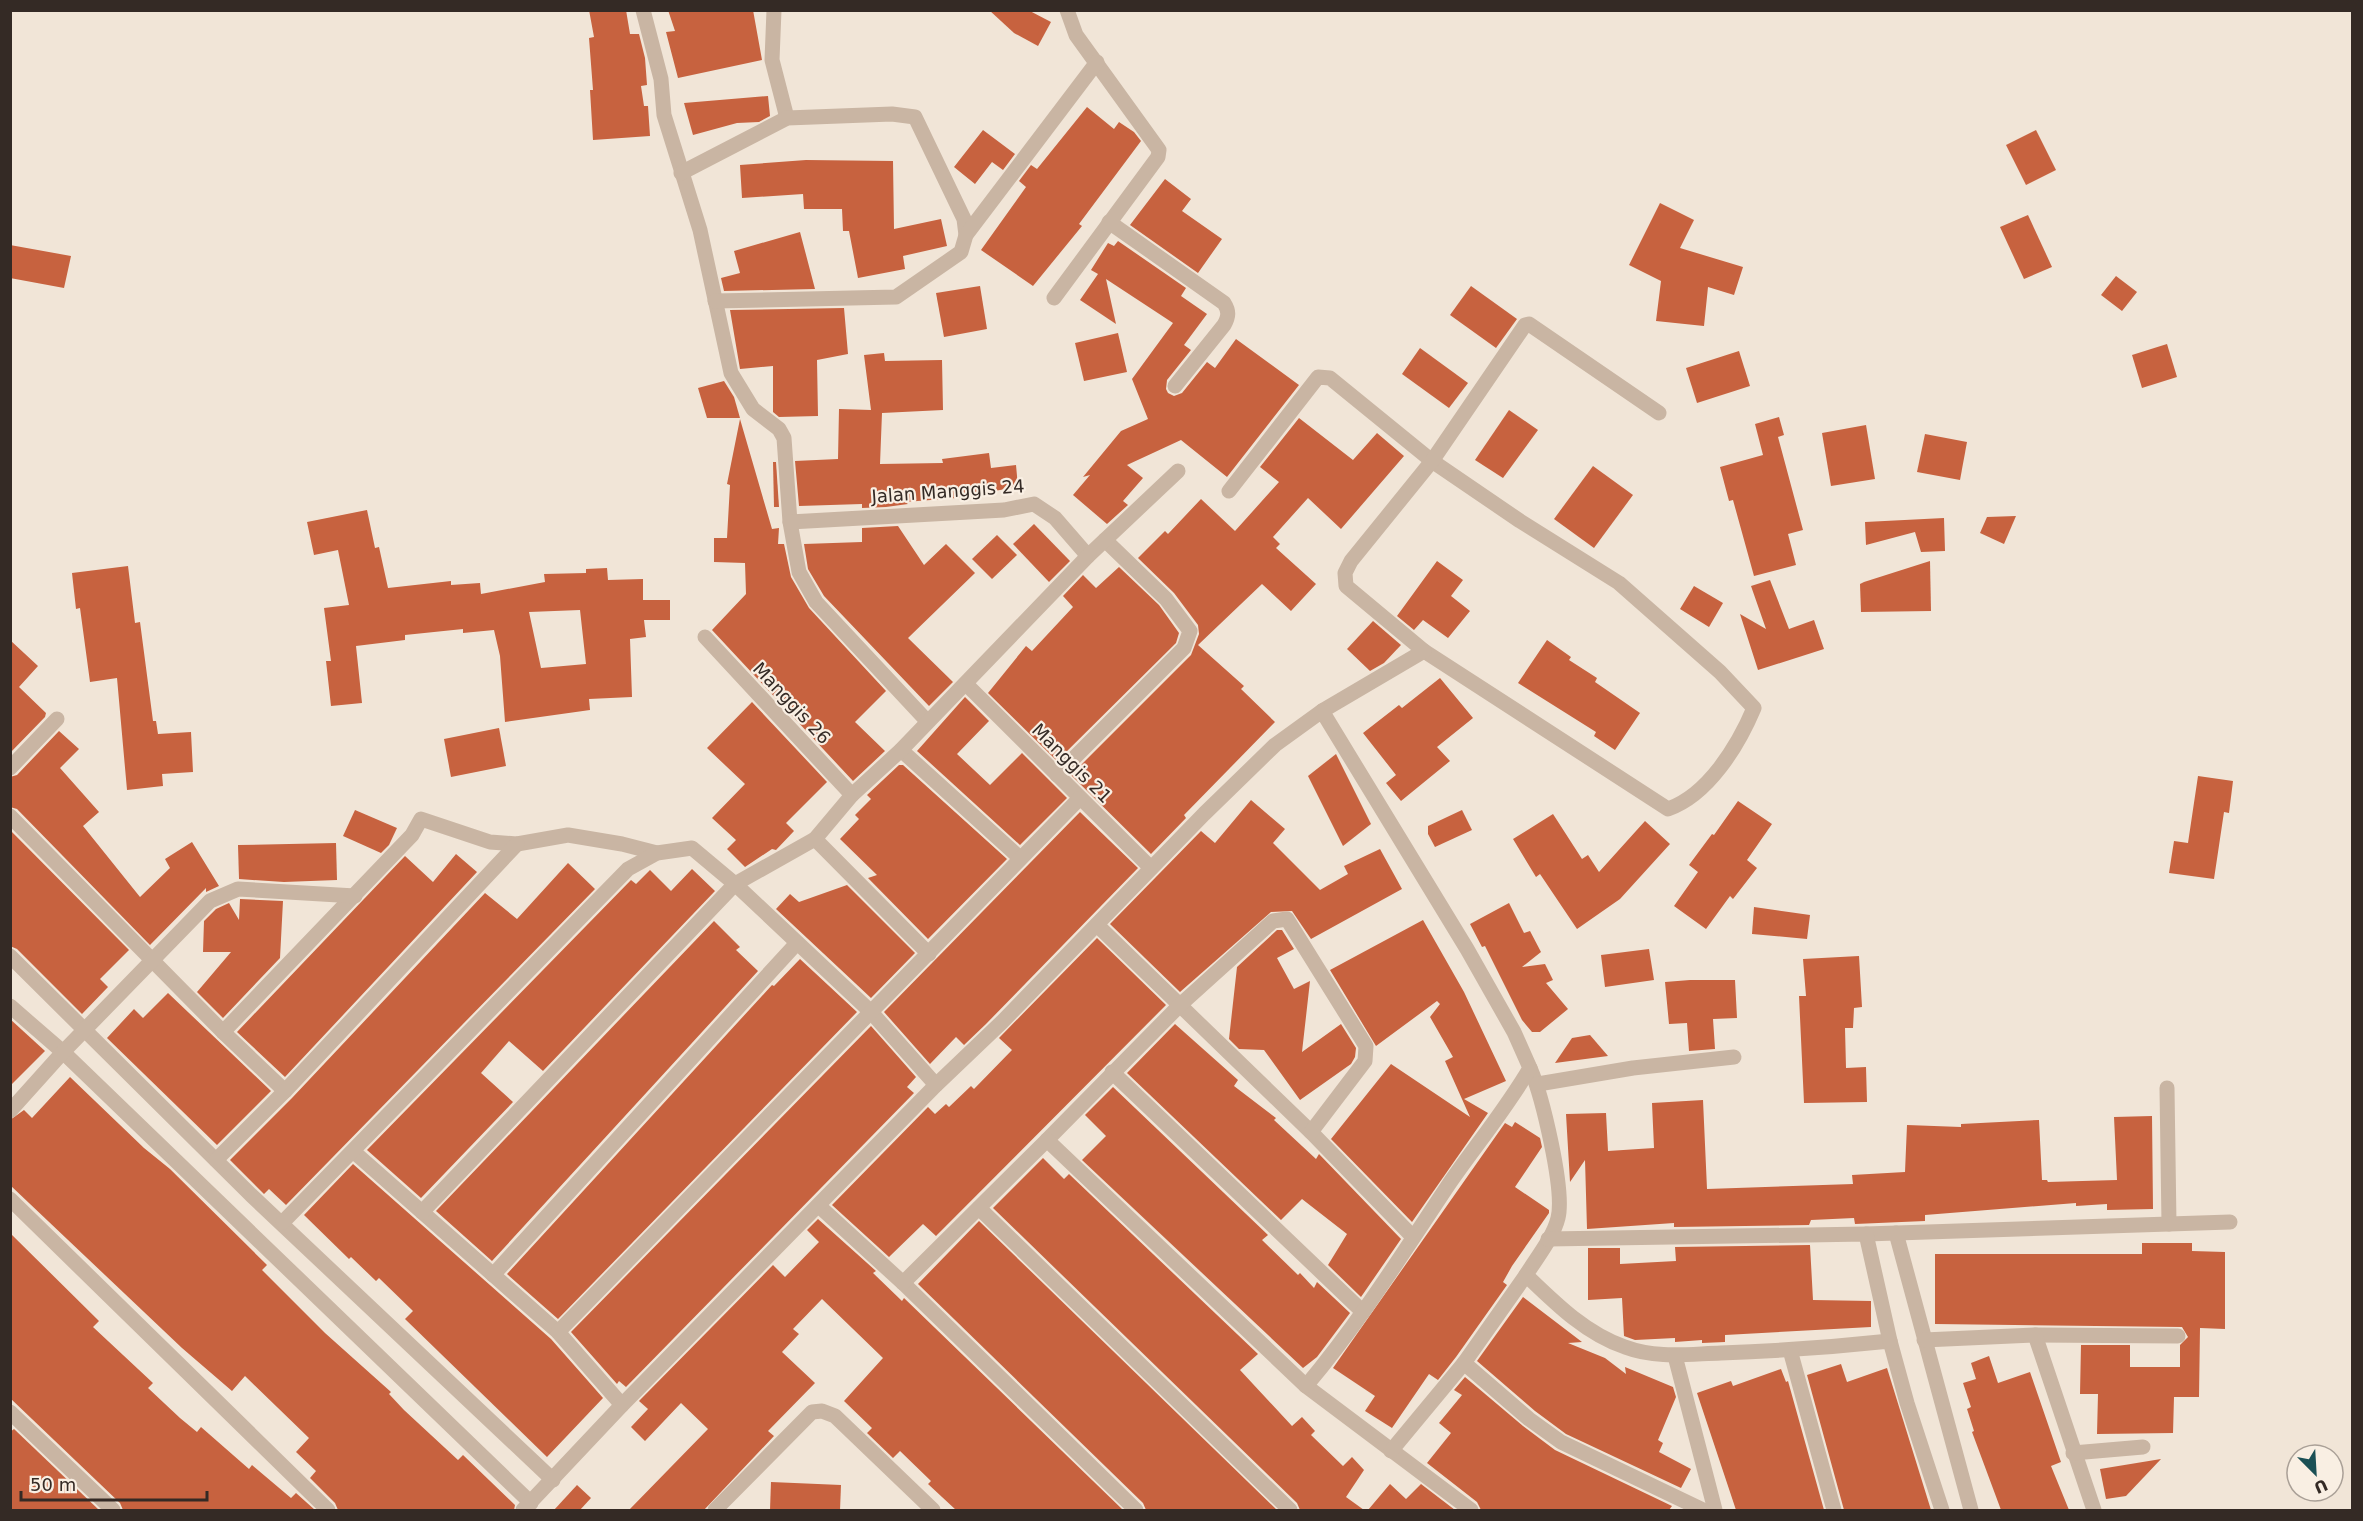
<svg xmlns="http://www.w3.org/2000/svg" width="2363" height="1521" viewBox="0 0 2363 1521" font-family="'DejaVu Sans',sans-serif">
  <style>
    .building { fill: #c7623f; fill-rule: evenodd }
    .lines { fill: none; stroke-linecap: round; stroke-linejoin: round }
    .street { stroke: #c9b5a3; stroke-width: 15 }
    .labels { text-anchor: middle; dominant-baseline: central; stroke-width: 4.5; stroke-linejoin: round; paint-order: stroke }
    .street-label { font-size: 18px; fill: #342a25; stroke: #f9efe3 }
  </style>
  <rect width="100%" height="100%" fill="#f1e5d7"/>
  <g class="building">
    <path d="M589,10H626L630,34H639L645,58L647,85L641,86L644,106H648L650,136L593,140L590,90H593L589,38L594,37Z"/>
    <path d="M668,10H753L762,60L678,78L666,32L675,31Z"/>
    <path d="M989,10H1028L1051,22L1038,46L1014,33Z"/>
    <path d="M768,96L770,116L759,122L737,123L693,135L684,103Z"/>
    <path d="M1087,107L1114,129L1119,122L1134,132L1141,141L1079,224L1082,226L1033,286L981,250L1026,187L1019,181L1031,165L1037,169Z"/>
    <path d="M983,130L1015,154L1003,170L992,162L975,184L954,167Z"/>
    <path d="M2036,130L2056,170L2026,185L2006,145Z"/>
    <path d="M806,160L893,161L894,229L941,219L947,246L903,256L905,269L858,278L849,231H843L842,209H804L803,194L742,198L740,165Z"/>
    <path d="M1165,179L1191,199L1182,211L1222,239L1198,273L1130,225Z"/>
    <path d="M1660,203L1694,220L1680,248L1743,267L1734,295L1708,287L1704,326L1656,321L1661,281L1629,265Z"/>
    <path d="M2028,215L2052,267L2024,279L2000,227Z"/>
    <path d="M800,232L815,289L724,291L721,278L740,273L734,251Z"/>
    <path d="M1118,241L1186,288L1181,296L1207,314L1184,345L1191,350L1167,380L1166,389L1168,393L1174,396L1182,393L1207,362L1215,368L1236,339L1299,385L1227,477L1181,440L1127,465L1143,478L1123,501L1128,505L1107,524L1073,495L1090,475L1083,477L1121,431L1148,419L1132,379L1173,323L1106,279L1116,324L1080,300L1098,274L1091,270L1108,243L1114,246Z"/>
    <path d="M10,245L71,256L64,288L10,278Z"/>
    <path d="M2116,276L2137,292L2122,311L2101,295Z"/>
    <path d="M980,286L987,329L944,337L936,293Z"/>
    <path d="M1471,286L1517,319L1496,348L1450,315Z"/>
    <path d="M844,308L848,354L817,360L818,416L779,417L773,412V366L740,369L730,310Z"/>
    <path d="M1118,333L1127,372L1084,381L1075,343Z"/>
    <path d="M2167,344L2177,377L2142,388L2132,355Z"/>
    <path d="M1420,348L1468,383L1449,408L1402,374Z"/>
    <path d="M1739,351L1750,386L1697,403L1686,368Z"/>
    <path d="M884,353L885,361L942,360L943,410L882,413L880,464L943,463L942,459L989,453L991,468L1016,465L1018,487L994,491L995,495L905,502L908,504L886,507L862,508V504L799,506L795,461L838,459L839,409L871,410L864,355Z"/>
    <path d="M724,381L734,397L740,418H707L698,388Z"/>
    <path d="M1509,410L1538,430L1503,478L1475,460Z"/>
    <path d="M1779,417L1784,435L1778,437L1803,530L1788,534L1796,565L1754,576L1733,500L1729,501L1720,467L1763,455L1755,424Z"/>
    <path d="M1299,418L1353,460L1377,433L1404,456L1341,529L1308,498L1273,537L1280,544L1276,548L1316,584L1291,611L1262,584L1198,645L1244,686L1241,689L1275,722L1184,815L1186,818L1151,854L1071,775L1191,655L1199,634L1198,625L1174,593L1138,558L1165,531L1168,534L1201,499L1235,531L1279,482L1260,467Z"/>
    <path d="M740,419L772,529L779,528L778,544H784L791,577L809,608L886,691L855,722L885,751L853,781L712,630L746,594L745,563L714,562V538H727L730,485L727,484Z"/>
    <path d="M1866,425L1875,479L1831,486L1822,433Z"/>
    <path d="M1925,434L1967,442L1960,480L1917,472Z"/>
    <path d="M773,462H776L779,507H774Z"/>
    <path d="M1593,466L1633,495L1594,548L1554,519Z"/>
    <path d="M367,510L375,548L379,547L388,588L451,581V585L480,583L481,594L545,582L544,574L586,573V569L607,568L608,580L643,579V600H670V620H644L646,637L630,639L632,697L589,699L590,710L505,722L500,656L494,630L463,633V629L405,635V640L356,646L362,703L331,706L326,661H331L324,608L349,605L338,550L314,555L307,522ZM580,610L586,664L541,668L529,612Z"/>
    <path d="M2016,516L2004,544L1980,533L1987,517Z"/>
    <path d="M1944,518L1945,551L1921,552L1915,532L1866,545L1865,522Z"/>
    <path d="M1034,524L1070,561L1049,582L1013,544Z"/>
    <path d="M898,526L924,565L946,544L975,573L908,638L953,682L929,706L824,596L808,569L804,544L862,542V528Z"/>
    <path d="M997,535L1017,555L992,579L972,559Z"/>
    <path d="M1437,561L1463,580L1451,596L1470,611L1448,638L1423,620L1414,630L1397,616Z"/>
    <path d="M1930,561L1931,611L1861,612L1860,584L1864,582Z"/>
    <path d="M128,566L135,623L140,622L153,721H156L158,734L191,732L193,772L162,774L163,786L127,790L117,678L90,682L80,608L76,609L72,573Z"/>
    <path d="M1119,567L1159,605L1179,633L1176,643L1057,761L988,693L1026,646L1032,651L1073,607L1063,596L1083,575L1096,588Z"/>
    <path d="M1770,580L1789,629L1814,620L1824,649L1758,670L1740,614L1766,629L1751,586Z"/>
    <path d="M1694,586L1723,603L1709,627L1680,609Z"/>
    <path d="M1373,621L1401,645L1384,663L1370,671L1347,649Z"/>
    <path d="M10,640L38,666L19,687L46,713L45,717L10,753Z"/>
    <path d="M1547,640L1571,657L1569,660L1597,678L1595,682L1640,713L1615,750L1594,736L1596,732L1518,683Z"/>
    <path d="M1440,678L1473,718L1437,747L1450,761L1401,801L1386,783L1396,775L1363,733L1399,705L1402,708Z"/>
    <path d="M965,697L989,721L957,754L990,785L1022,753L1067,798L1020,845L917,751Z"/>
    <path d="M752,702L827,782L786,823L794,831L776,850L772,849L745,867L727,849L736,840L712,818L745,784L707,748Z"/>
    <path d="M499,728L506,766L451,777L444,739Z"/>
    <path d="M59,731L79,749L60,768L99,812L83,826L140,897L170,868L165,859L192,842L219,886L206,892V888L150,945L17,809L10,807V777L17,775Z"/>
    <path d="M1336,754L1371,824L1343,846L1308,776Z"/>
    <path d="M899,765H903L1007,859L928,939L868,878L877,875L840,839L859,819L855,815L871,799L867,795Z"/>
    <path d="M2198,776L2233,781L2229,813L2224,812L2214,879L2169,873L2174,841L2188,843Z"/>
    <path d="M1251,800L1285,829L1273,843L1320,890L1348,874L1344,866L1380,849L1402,889L1311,939L1292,911L1271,912L1180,992L1110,924L1201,831L1215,843Z"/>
    <path d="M1738,801L1772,824L1747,860L1757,868L1733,899L1730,896L1706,929L1674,906L1698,872L1689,865L1712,834L1714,835Z"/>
    <path d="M355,810L397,828L389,845L381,853L343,836Z"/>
    <path d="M1462,810L1472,830L1435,847L1428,834V826Z"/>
    <path d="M1080,812L1138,868L986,1024L964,1045L956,1037L930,1064L884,1012Z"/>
    <path d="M1553,814L1582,859L1588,855L1599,872L1645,821L1670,844L1620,899L1577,929L1540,874L1536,877L1513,839Z"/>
    <path d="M10,830L129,950L100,979L108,987L82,1014L17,949L10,946Z"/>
    <path d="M336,843L337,880L284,882L239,879L238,845Z"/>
    <path d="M456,854L477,872L285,1077L237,1032L405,856L433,882Z"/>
    <path d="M568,863L595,889L286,1205L269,1189L264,1194L230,1160L292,1098L485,893L517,919Z"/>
    <path d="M692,869L715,891L543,1071L509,1041L481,1073L513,1102L421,1198L367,1150L631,880L636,884L650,870L671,891Z"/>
    <path d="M847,885L915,953L871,998L776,909L790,894L799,902Z"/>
    <path d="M240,899L283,901L280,958L223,1018L197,992L231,952H203L204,921L216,909L229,903L239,920Z"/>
    <path d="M1509,903L1524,933L1530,931L1541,952L1522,967L1545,964L1553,980L1546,983L1568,1009L1540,1032H1532L1522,1020L1485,946L1482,947L1470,924Z"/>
    <path d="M1754,907L1810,915L1807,939L1752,934Z"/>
    <path d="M1423,920L1464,992L1506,1081L1464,1099L1488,1113L1412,1222L1331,1139L1391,1064L1470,1117L1445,1061L1453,1057L1430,1017L1440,1004L1437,1001L1376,1046L1330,970Z"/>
    <path d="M714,921L740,947L736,950L758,971L492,1261L436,1211Z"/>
    <path d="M1277,930H1282L1294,949L1277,958L1294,989L1310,981L1302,1052L1341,1024L1356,1048L1355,1057L1351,1064L1300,1100L1264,1050L1239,1049L1229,1039L1237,967Z"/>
    <path d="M1097,938L1166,1005L936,1236L923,1224L889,1257L832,1205L928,1107L935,1114L946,1104L949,1107L971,1086L974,1089L1012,1050L999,1038Z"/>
    <path d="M1649,949L1654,980L1605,987L1601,955Z"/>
    <path d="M1859,956L1862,1007L1854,1008L1853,1028H1845L1846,1068L1866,1067L1867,1102L1804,1103L1799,996H1806L1803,959Z"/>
    <path d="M800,959L857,1012L558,1319L507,1274L772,985L774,986Z"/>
    <path d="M1690,980H1735L1737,1018L1713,1019L1715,1049L1689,1051L1687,1023L1669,1024L1665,982Z"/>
    <path d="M168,993L271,1091L217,1145L107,1038L134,1009L143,1018Z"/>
    <path d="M10,1019L45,1051L10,1086Z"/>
    <path d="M1175,1024L1238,1080L1234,1086L1276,1118L1274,1120L1316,1159L1319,1154L1401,1239L1361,1297L1328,1265L1347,1234L1302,1199L1281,1220L1127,1073Z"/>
    <path d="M871,1026L916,1077L907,1087L914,1093L626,1387L619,1381L617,1384L571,1332Z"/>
    <path d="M1590,1035L1608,1056L1555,1063L1572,1038Z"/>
    <path d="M70,1077L144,1148L170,1169L267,1265L262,1270L325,1333L391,1392L389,1394L404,1410L458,1460L463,1455L515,1505L514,1510H338L335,1503L310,1478L316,1471L296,1452L309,1438L245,1376L232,1391L182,1348L10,1185V1120L24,1110L32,1118Z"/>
    <path d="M1113,1087L1268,1235L1262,1240L1298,1275L1300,1273L1314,1288L1317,1282L1350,1313L1317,1357L1303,1368L1082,1160L1106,1136L1085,1115Z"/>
    <path d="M1703,1100L1707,1189L1853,1184L1852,1175L1905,1172L1907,1125L1961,1127V1124L2039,1120L2042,1180H2047L2048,1182L2117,1180L2114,1117L2152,1116L2153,1209L2107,1210V1204L2076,1206V1203L1925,1215V1221L1855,1224L1854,1218L1811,1220L1809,1225L1674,1227V1223L1587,1229L1585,1160L1570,1182L1566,1114L1606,1113L1608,1151L1654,1148L1652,1103Z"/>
    <path d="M1515,1122L1540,1138L1542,1147L1515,1187L1549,1210V1213L1512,1266L1503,1282L1507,1285L1456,1357L1438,1380L1429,1374L1392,1428L1365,1411L1375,1396L1333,1368L1505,1123L1512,1127Z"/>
    <path d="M1043,1158L1064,1179L1069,1174L1258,1354L1240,1370L1292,1426L1302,1417L1315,1431L1311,1435L1343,1466L1352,1457L1364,1470L1346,1497L1364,1510H1300L1297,1503L993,1208Z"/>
    <path d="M353,1164L551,1339L603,1398L547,1457L405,1319L413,1311L379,1278L376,1281L351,1257L349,1259L304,1215Z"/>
    <path d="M818,1219L876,1271L873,1273L902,1301L904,1298L1123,1510H956L928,1484L931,1481L900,1451L893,1458L867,1433L872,1428L844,1401L883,1358L822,1299L793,1329L799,1334L782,1352L815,1383L768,1431L774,1436L704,1510H629L708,1429L681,1403L645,1441L631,1427L648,1409L639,1401L773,1265L785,1277L819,1242L807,1230Z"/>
    <path d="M979,1221L1277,1510H1146L1143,1503L918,1284Z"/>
    <path d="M10,1233L99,1321L93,1327L153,1383L148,1388L180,1418L197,1432L201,1427L249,1469L252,1465L291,1498L296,1493L315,1510H123L120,1503L10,1398Z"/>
    <path d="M2142,1243H2192V1251L2225,1252V1329L2200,1328L2199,1397H2174L2173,1433L2097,1434L2098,1394H2080L2081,1345H2130V1367H2180V1345L2188,1337L2182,1327L1935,1324V1254H2142Z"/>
    <path d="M1810,1245L1813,1300L1871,1301V1327L1725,1335V1342L1702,1343V1340L1675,1342V1338L1635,1340L1624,1336L1622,1298L1588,1300V1248H1620V1264L1676,1261L1675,1247Z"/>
    <path d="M1523,1297L1582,1342L1568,1343L1605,1358L1626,1374L1625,1367L1673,1387L1676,1397L1658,1440L1663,1443L1659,1452L1691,1469L1681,1488L1566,1434L1535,1411L1477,1361Z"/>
    <path d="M1989,1356L1998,1383L2030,1372L2061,1462L2051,1466L2069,1510H2001L1972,1432L1974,1431L1967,1409L1971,1407L1963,1383L1976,1379L1971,1363Z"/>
    <path d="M1841,1364L1847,1382L1887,1368L1931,1510H1844L1807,1375Z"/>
    <path d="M1781,1369L1786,1382L1788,1381L1824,1510H1736L1697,1393L1731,1381L1733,1386Z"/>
    <path d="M1465,1377L1523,1426L1555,1450L1672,1506L1669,1510H1481L1477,1502L1427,1463L1451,1433L1439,1423L1462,1395L1454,1390Z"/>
    <path d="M14,1429L99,1510H10V1432Z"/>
    <path d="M2161,1459L2126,1496L2106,1499L2100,1469Z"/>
    <path d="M771,1482L841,1485L840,1510H770Z"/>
    <path d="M1390,1484L1406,1499L1421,1484L1455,1510H1368Z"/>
    <path d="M577,1485L591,1498L580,1510H554Z"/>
  </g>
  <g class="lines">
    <g class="street">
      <path d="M643,10L661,79L664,115L700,230L731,373L753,409L779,429L784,438L790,522L799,572L816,602L927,721"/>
      <path d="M774,10L772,60L787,118"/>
      <path d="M681,173L787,118L892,114L915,117L964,219L966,235"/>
      <path d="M1109,222L1224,303C1229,311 1229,316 1224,325L1175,386"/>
      <path d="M1054,298L1158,157L1159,150L1076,35L1067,10"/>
      <path d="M715,301L896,297L961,252L966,235L1097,62"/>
      <path d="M1229,491L1318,377L1330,378L1432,461L1520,521L1619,583L1720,672L1754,708C1738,746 1708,795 1668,809L1424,651"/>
      <path d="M790,522L1004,510L1034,504L1055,518L1088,556"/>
      <path d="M705,637L852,795"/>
      <path d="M966,684L1151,868"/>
      <path d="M1322,711L1424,651L1346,586L1345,573L1351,561L1432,461L1525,325L1529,324L1659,413"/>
      <path d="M901,750L1020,858"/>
      <path d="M10,768L57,719"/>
      <path d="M1057,775L1184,648L1190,631L1166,599L1105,540"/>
      <path d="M10,816L223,1032L285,1091"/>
      <path d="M815,839L929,954"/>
      <path d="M1097,925L1311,1132L1413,1237"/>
      <path d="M10,956L251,1195L553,1480"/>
      <path d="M10,1006L63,1052L531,1503"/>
      <path d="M223,1032L412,835L421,819L490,842L517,844L568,835L622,844L657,853"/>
      <path d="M1530,1068C1542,1095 1565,1190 1558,1218C1553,1238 1537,1257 1526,1275C1555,1303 1586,1334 1625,1347C1657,1359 1688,1354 1721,1353C1777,1351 1834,1347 1890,1341L1907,1403L1942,1510"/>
      <path d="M1112,1072L1363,1312"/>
      <path d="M1538,1084L1633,1068L1734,1057"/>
      <path d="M2167,1088L2169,1224"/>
      <path d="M10,1111L63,1052L210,901L238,889L355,896"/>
      <path d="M1047,1140L1180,1005L1273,921L1287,919L1366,1046L1365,1061L1311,1132"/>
      <path d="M354,1152L558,1332L622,1405"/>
      <path d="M216,1160L285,1091L517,844"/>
      <path d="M10,1199L328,1510"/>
      <path d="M820,1207L903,1283L1136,1510"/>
      <path d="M979,1208L1290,1510"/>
      <path d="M422,1212L735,884L871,1012L936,1085"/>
      <path d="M283,1222L628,869L657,853L692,848L735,884L815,839L852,795L901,750L1088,556L1178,471"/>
      <path d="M1896,1233L1971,1510"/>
      <path d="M1866,1234L2230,1222"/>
      <path d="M1548,1239L1866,1234L1890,1341"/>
      <path d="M493,1275L797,943"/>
      <path d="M903,1283L1047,1140L1306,1386L1471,1510"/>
      <path d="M558,1332L1079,799"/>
      <path d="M2035,1335L2178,1336"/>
      <path d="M1924,1340L2035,1335L2094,1510"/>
      <path d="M1790,1350L1834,1510"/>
      <path d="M1675,1356L1715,1510"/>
      <path d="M1464,1363L1529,1419L1561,1442L1703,1510"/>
      <path d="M10,1412L113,1510"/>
      <path d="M1391,1451L1464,1363L1526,1275"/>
      <path d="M2073,1453L2143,1447"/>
      <path d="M523,1510L622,1405L936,1085L1002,1022L1204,814L1275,745L1322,711L1467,949L1514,1032L1530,1068C1506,1109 1476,1145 1449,1184C1403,1253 1359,1323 1306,1386"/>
      <path d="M715,1510L812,1412L822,1411L835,1416L933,1510"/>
    </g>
  </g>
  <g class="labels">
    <g class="street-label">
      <text transform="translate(948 491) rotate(-4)">Jalan Manggis 24</text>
      <text transform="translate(792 703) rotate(47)">Manggis 26</text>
      <text transform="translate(1072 763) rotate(45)">Manggis 21</text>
    </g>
  </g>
  <rect width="2363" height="1521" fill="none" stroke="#342a25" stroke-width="24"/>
  <g transform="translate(2315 1473) rotate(156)"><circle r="28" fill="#f9efe3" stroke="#aaa097" stroke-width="1.5"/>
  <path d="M0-4.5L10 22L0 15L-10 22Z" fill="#1b5055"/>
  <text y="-9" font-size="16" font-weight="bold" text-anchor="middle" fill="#342a25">U</text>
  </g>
  <path d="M21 1491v9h186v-9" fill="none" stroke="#342a25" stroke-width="3"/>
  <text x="30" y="1491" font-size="18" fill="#342a25" stroke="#f9efe3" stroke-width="4.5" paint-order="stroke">50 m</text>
</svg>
